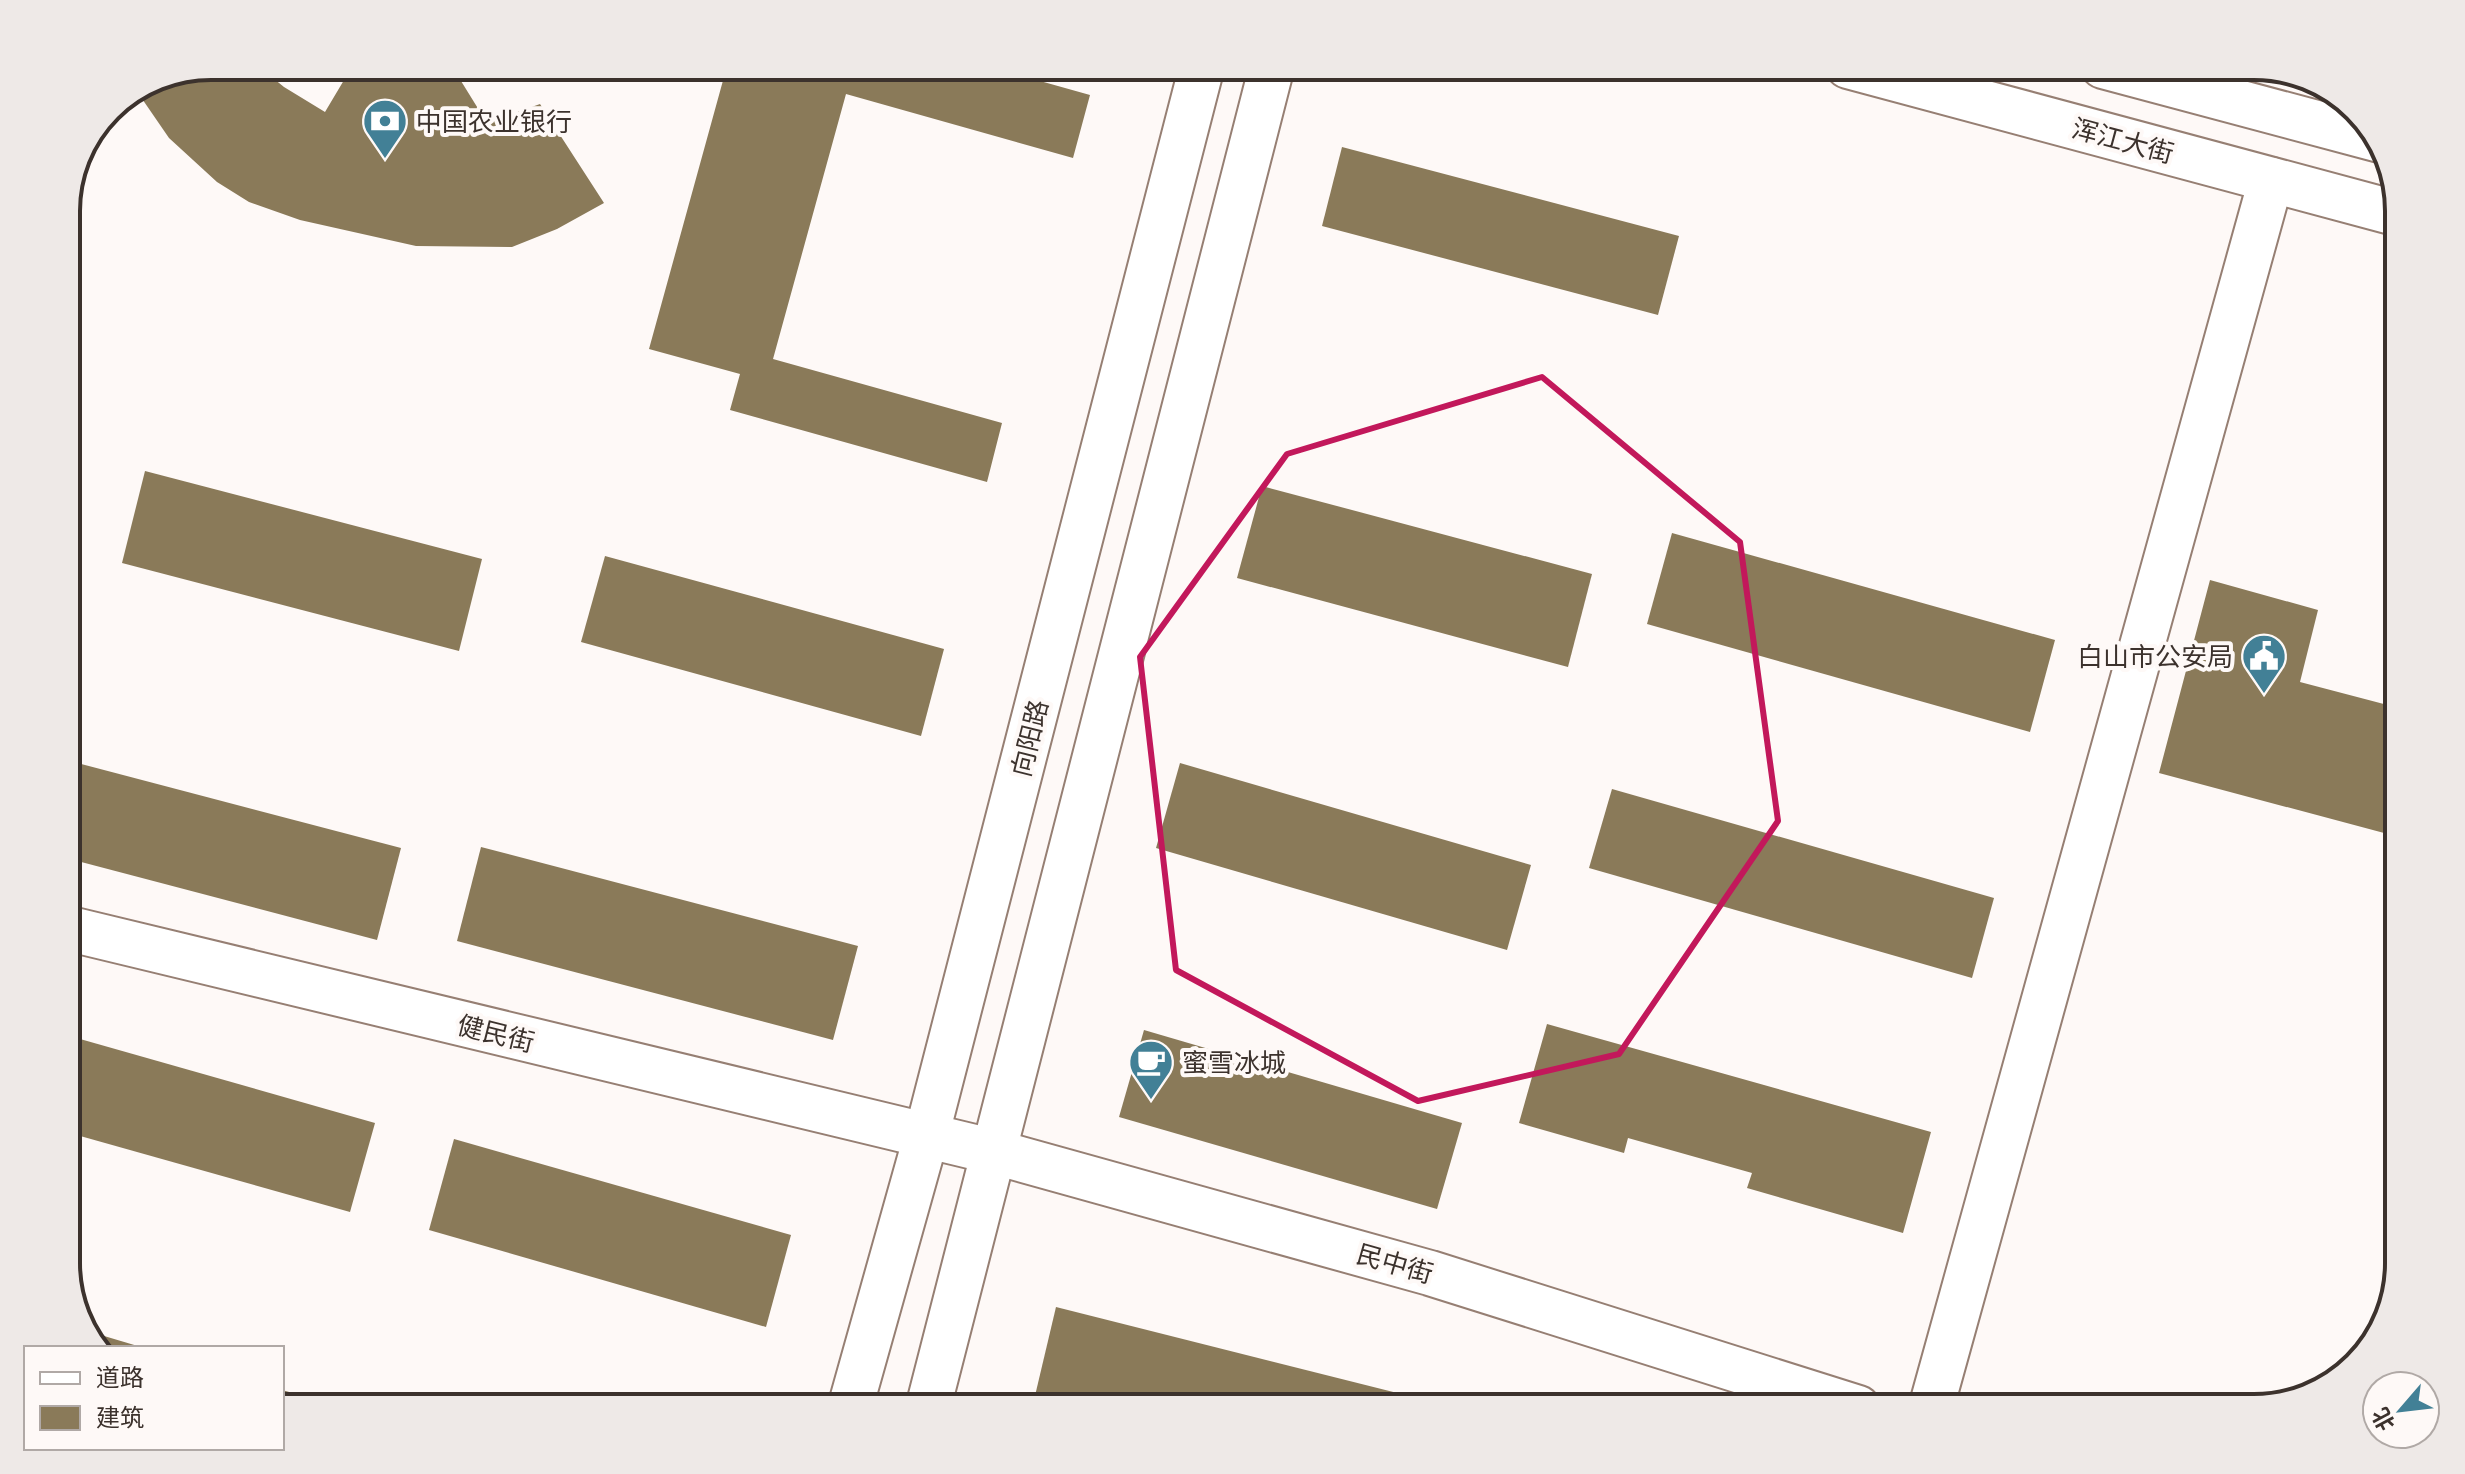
<svg xmlns="http://www.w3.org/2000/svg" width="2465" height="1474" viewBox="0 0 2465 1474" font-family="Lato,'Noto Sans SC',sans-serif">
  <style>
    .building { fill: #8a7a59 }
    .lines { fill: none; stroke-linecap: round; stroke-linejoin: round }
    .minor-casing { stroke: #967f73; stroke-width: 48 }
    .major-casing { stroke: #967f73; stroke-width: 48 }
    .minor { stroke: #fff; stroke-width: 44 }
    .major { stroke: #fff; stroke-width: 44 }
    .marked { fill: none; stroke: #c2185b; stroke-width: 6; stroke-linejoin: round }
    .labels { text-anchor: middle; dominant-baseline: central; stroke-width: 8; stroke-linejoin: round; paint-order: stroke }
    .poi-label { font-size: 26px; fill: #3c322d; stroke: #fef9f7; text-anchor: start }
    .street-label { font-size: 26px; fill: #3c322d; stroke: #fef9f7 }
    .rim { fill: none; stroke: #3c322d; stroke-width: 4 }
  </style>
  <rect width="100%" height="100%" fill="#fef9f7"/>
  <g class="building">
    <path d="M211,66H258L284,87L325,112L350,70L358,66H447L461,81L487,123L540,104L604,203L557,229L512,247L416,246L300,220L249,202L217,182L169,138L136,90L156,77Z"/>
    <path d="M727,66H986L1090,95L1073,158L846,94L773,359L1002,423L987,482L730,410L740,374L649,349Z"/>
    <path d="M1342,147L1679,236L1658,315L1322,226Z"/>
    <path d="M145,471L482,559L459,651L122,563Z"/>
    <path d="M1262,486L1592,574L1568,667L1237,578Z"/>
    <path d="M1672,533L2055,640L2030,732L1647,624Z"/>
    <path d="M605,556L944,649L921,736L581,642Z"/>
    <path d="M2210,580L2318,610L2300,682L2399,708V837L2159,773Z"/>
    <path d="M66,760L401,848L377,940L66,858Z"/>
    <path d="M1180,763L1531,865L1507,950L1156,848Z"/>
    <path d="M1612,789L1994,898L1972,978L1589,868Z"/>
    <path d="M481,847L858,946L833,1040L457,941Z"/>
    <path d="M1547,1024L1931,1132L1903,1233L1747,1188L1752,1173L1628,1138L1624,1153L1519,1123Z"/>
    <path d="M1144,1030L1462,1123L1437,1209L1119,1117Z"/>
    <path d="M66,1035L375,1123L350,1212L66,1132Z"/>
    <path d="M454,1139L791,1235L766,1327L429,1230Z"/>
    <path d="M1056,1307L1453,1407V1408H1066L1034,1400Z"/>
    <path d="M84,1330L141,1347V1348H98L86,1336Z"/>
    <path d="M282,1390L300,1395L296,1408H282Z"/>
  </g>
  <g class="lines">
    <g class="minor-casing">
      <g id="minor">
        <path d="M66,928L995,1152L1430,1273L1858,1408"/>
        <path d="M1931,1408L2271,180"/>
      </g>
    </g>
    <g class="major-casing">
      <g id="major">
        <path d="M1848,66L2399,214"/>
        <path d="M2103,66L2380,140"/>
        <path d="M850,1408L926,1137L1202,66"/>
        <path d="M928,1408L1272,66"/>
      </g>
    </g>
    <use href="#minor" class="minor"/>
    <use href="#major" class="major"/>
  </g>
  <path class="marked" d="M1542,377L1740,542L1778,821L1619,1054L1418,1101L1176,970L1140,657L1287,454Z"/>
  <defs>
    <g id="bank-pin" transform="scale(2.3)"><path d="M0 17L-7.5 6A9.5 9.5 0 1 1 7.5 6Z" fill="#428096" stroke="#fef9f7"/><path d="M-6-4H6V4H-6ZM0-2.3a2.3 2.3 0 1 0 0 4.6a2.3 2.3 0 1 0 0-4.6Z" fill="#fff"/></g>
    <g id="civic-pin" transform="scale(2.3)"><path d="M0 17L-7.5 6A9.5 9.5 0 1 1 7.5 6Z" fill="#428096" stroke="#fef9f7"/><path d="M-.6-6.5H3V-4.5H.6V-3L4-1V1h2V6H-6V1h2V-1L-.6-3ZM-1.2 2.5V6h2.4V2.5Z" fill="#fff"/></g>
    <g id="cafe-pin" transform="scale(2.3)"><path d="M0 17L-7.5 6A9.5 9.5 0 1 1 7.5 6Z" fill="#428096" stroke="#fef9f7"/><path d="M-5.5-4.5H6V0H3Q3 3.5 0 3.5H-2.5Q-5.5 3.5-5.5 0ZM3-3.2v2h1.7v-2ZM-6 4.5H4V6H-6Z" fill="#fff"/></g>
  </defs>
  <g fill-rule="evenodd">
    <use href="#bank-pin" x="385" y="121"/>
    <use href="#civic-pin" x="2264" y="656"/>
    <use href="#cafe-pin" x="1151" y="1062"/>
  </g>
  <g class="labels">
    <g class="poi-label">
      <text x="416" y="121">中国农业银行</text>
      <text x="2233" y="656" text-anchor="end">白山市公安局</text>
      <text x="1182" y="1062">蜜雪冰城</text>
    </g>
    <g class="street-label">
      <text transform="translate(2123 140) rotate(15)">浑江大街</text>
      <text transform="translate(1029 738) rotate(-76)">向阳路</text>
      <text transform="translate(496 1033) rotate(14)">健民街</text>
      <text transform="translate(1395 1263) rotate(16)">民中街</text>
    </g>
  </g>
  <path d="M0 0H2465V1474H0ZM211 80H2254A131 131 0 0 1 2385 211V1263A131 131 0 0 1 2254 1394H211A131 131 0 0 1 80 1263V211A131 131 0 0 1 211 80Z" fill="#eee9e7" fill-rule="evenodd"/>
  <path class="rim" d="M211 80H2254A131 131 0 0 1 2385 211V1263A131 131 0 0 1 2254 1394H211A131 131 0 0 1 80 1263V211A131 131 0 0 1 211 80Z"/>
  <rect x="24" y="1346" width="260" height="104" fill="#fef9f7" stroke="#b0a9a6" stroke-width="2"/>
  <rect x="40" y="1372" width="40" height="12" fill="#ffffff" stroke="#b0a9a6" stroke-width="2"/>
  <text x="96" y="1386" font-size="24" fill="#3c322d">道路</text>
  <rect x="40" y="1406" width="40" height="24" fill="#8a7a59" stroke="#b0a9a6" stroke-width="2"/>
  <text x="96" y="1426" font-size="24" fill="#3c322d">建筑</text>
  <g transform="translate(2401 1410) rotate(242)"><circle r="38" fill="#fef9f7" stroke="#b0a9a6" stroke-width="2"/>
  <path d="M0-6L14 30L0 20L-14 30Z" fill="#428096"/>
  <text y="-12" font-size="22" font-weight="bold" text-anchor="middle" fill="#3c322d">北</text>
  </g>
</svg>
